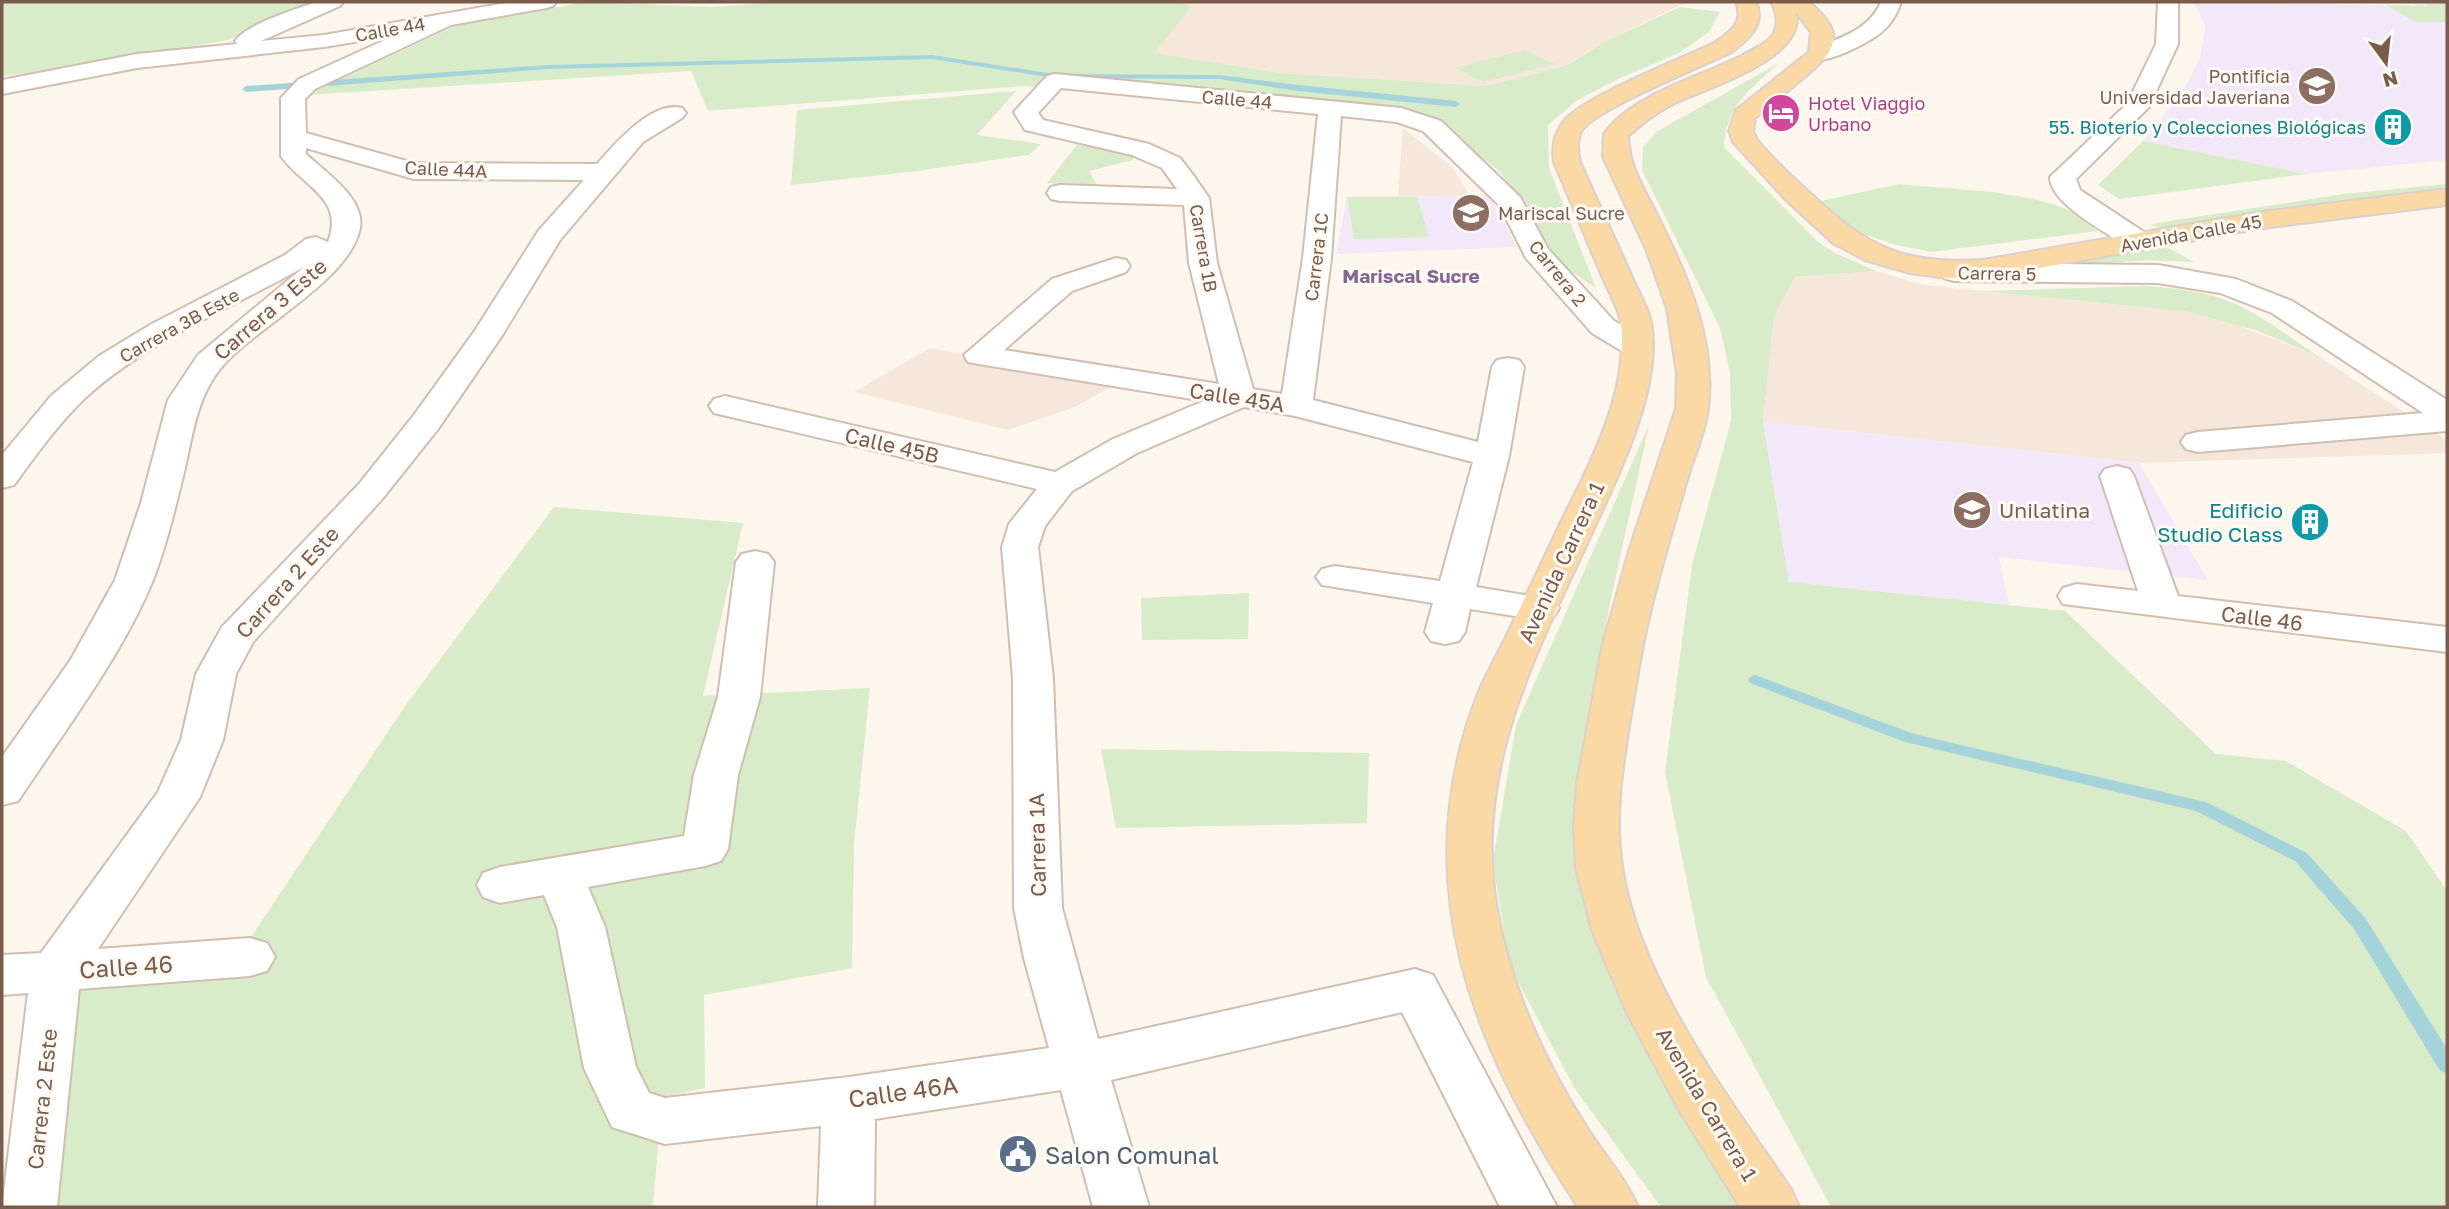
<svg xmlns="http://www.w3.org/2000/svg" width="2449" height="1209" viewBox="0 0 2449 1209" font-family="'Golos Text',sans-serif">
  <style>
    .residential { fill: #f5e8da }
    .education { fill: #f3e8fa }
    .green { fill: #d8ecc9 }
    .lines { fill: none; stroke-linecap: round; stroke-linejoin: round }
    .stream { fill: #a5d3da; fill-rule: evenodd }
    .minor-casing { stroke: #d1beb0; stroke-width: 4 }
    .major-casing { stroke: #dad1cd; stroke-width: 4 }
    .minor { fill: #fff; fill-rule: evenodd }
    .major { fill: #fbd9a5; fill-rule: evenodd }
    .labels { text-anchor: middle; dominant-baseline: central; stroke-width: 6; stroke-linejoin: round; paint-order: stroke }
    .far-street-label { font-size: 18px; fill: #7a5c4d; stroke: #fffaf3 }
    .far-education-label { font-size: 18px; fill: #785e54; stroke: #fffaf3; text-anchor: end }
    .far-hotel-label { font-size: 18px; fill: #b23c85; stroke: #fffaf3; text-anchor: start }
    .far-culture-label { font-size: 18px; fill: #0d838f; stroke: #fffaf3; text-anchor: end }
    .far-neighbourhood-label { font-size: 19px; font-weight: bold; fill: #846695; stroke: #fffaf3 }
    .street-label { font-size: 21px; fill: #7a5c4d; stroke: #fffaf3 }
    .education-label { font-size: 21px; fill: #785e54; stroke: #fffaf3; text-anchor: start }
    .culture-label { font-size: 21px; fill: #0d838f; stroke: #fffaf3; text-anchor: end }
    .near-street-label { font-size: 24px; fill: #7a5c4d; stroke: #fffaf3 }
    .near-service-label { font-size: 24px; fill: #4e5e75; stroke: #fffaf3; text-anchor: start }
  </style>
  <rect width="100%" height="100%" fill="#fdf6ec"/>
  <g class="residential">
    <path d="M1178,2H1687L1606,41L1568,65L1485,86L1280,73L1153,53L1190,8Z"/>
    <path d="M1403,128L1453,168L1470,196L1402,197L1398,193Z"/>
    <path d="M1876,271L1924,285L2190,312L2226,321L2318,356L2447,440V453L2139,463L1763,422L1774,316L1795,277Z"/>
    <path d="M930,348L1116,384L1075,407L1008,430L854,392Z"/>
  </g>
  <g class="education">
    <path d="M2194,2L2416,6L2412,2H2447V160L2306,174L2143,141L2181,94L2200,58L2205,27Z"/>
    <path d="M1488,195L1517,247L1336,254L1347,197Z"/>
    <path d="M1763,422L2139,463L2208,580L1999,557L2009,605L1789,582Z"/>
  </g>
  <g class="green">
    <path d="M2,2H322L228,40L76,67L2,76Z"/>
    <path d="M586,2L712,7L780,2H1178L1191,7L1154,53L1280,73L1485,86L1568,65L1606,41L1680,7L1720,12L1709,32L1679,53L1618,79L1576,101L1548,125L1549,168L1596,288L1560,264L1539,233L1522,201L1498,170L1430,119L1024,86L708,111L691,71L307,95L457,25Z"/>
    <path d="M2424,2H2447V22H2416L2385,5L2429,6Z"/>
    <path d="M1524,50L1555,64L1484,82L1454,68Z"/>
    <path d="M1779,63C1750,90 1726,105 1724,147L1818,242L1835,253L1876,271L1795,277L1774,316L1763,422L1789,582L2065,611L2216,754L2286,761L2406,831L2447,891V1207H1831L1706,977L1665,772L1692,565L1731,421L1730,373L1720,328L1642,170L1643,148L1656,132Z"/>
    <path d="M1016,91L977,135L1041,144L1029,155L909,172L791,185L797,110Z"/>
    <path d="M2143,141L2306,174L2120,199L2098,185Z"/>
    <path d="M1077,145L1134,153L1133,160L1089,171L1098,187L1047,183Z"/>
    <path d="M1899,184C1953,190 2009,189 2061,207C2074,211 2086,223 2098,231L1931,252L1893,244L1857,232L1821,201Z"/>
    <path d="M2447,184V189L2352,199L2160,228L2150,224L2344,194Z"/>
    <path d="M1347,197H1417L1429,237L1354,239Z"/>
    <path d="M2165,246L2194,262L2149,260L2048,267Z"/>
    <path d="M2145,286C2170,288 2195,290 2220,298C2255,309 2287,336 2318,356L2258,331L2190,312L1982,291Z"/>
    <path d="M1649,425L1609,608L1576,808L1727,1183L1743,1207H1661L1575,1089L1509,965L1493,861L1516,725Z"/>
    <path d="M554,507L743,523L703,696L870,688L854,845L852,968L704,995L705,1088L662,1097L653,1207H45L50,985L225,976L403,709Z"/>
    <path d="M1249,593L1248,639L1142,640L1141,598Z"/>
    <path d="M1101,749L1369,753L1367,823L1116,828Z"/>
  </g>
  <g class="lines">
    <g class="stream">
      <path d="M932,55L1054,74L1219,75L1298,85L1456,101L1460,104L1456,107L1298,91L1219,79L1054,78L932,59L548,69L246,92L242,89L246,86L548,65Z"/>
      <path d="M1755,675L1914,734L2206,802L2307,853L2366,919L2447,1049V1073L2440,1071L2354,929L2295,861L2196,811L1905,742L1750,683L1748,680L1750,677Z"/>
    </g>
    <g class="minor-casing">
      <g id="minor">
        <path d="M316,2H343L340,6L261,41L324,35L512,2H556L553,6L546,8L451,25L315,89L305,99L306,133L414,163L597,164C615,144 652,100 682,108L686,113L682,118L643,142L560,240L503,334L438,429L383,498L253,642L236,674L223,740L200,797L98,949L250,938L267,943L275,957L267,971L250,976L79,989L57,1207H2L28,993L2,995V955L41,953L158,792L181,740L196,674L222,627L359,484L414,415L474,332L539,230L584,180L414,179L306,148V154C326,173 365,198 360,228C350,281 253,328 220,369C197,398 193,433 185,468C176,505 167,544 153,580C122,656 63,733 18,801L2,805V757L70,661L115,580L141,503L168,400L198,355L304,267C231,308 147,341 85,398C58,424 36,455 14,485L2,488V455L51,396L99,356L150,325L285,255L306,239L316,237L328,242C345,198 303,187 281,156V98L299,79L396,35L324,47L137,68L2,94V80L137,54L237,44L235,41C248,23 295,10 316,2Z"/>
        <path d="M1881,2H1901C1898,11 1894,19 1887,27C1874,41 1829,64 1810,60L1807,55L1810,50C1837,39 1869,31 1881,2Z"/>
        <path d="M2158,2H2178V44L2149,107L2076,179L2080,190L2150,236L2154,242L2150,248L2140,250L2130,248C2109,234 2050,204 2050,177L2127,104L2156,44Z"/>
        <path d="M1055,74L1401,108L1441,121L1520,197L1548,249L1614,321L1649,340L1653,347L1649,354L1638,356L1627,354L1592,333L1526,258L1500,206L1423,131L1397,122L1341,116L1331,258L1313,400L1478,442L1492,367L1497,360L1508,358L1519,360L1524,367L1509,456L1476,587L1554,600L1559,608L1554,616L1540,620L1470,609L1465,632L1459,641L1445,644L1431,641L1425,632L1433,603L1322,585L1316,577L1322,569L1335,566L1440,581L1473,462L1295,416L1244,407L1137,453L1072,491L1045,526L1038,547L1053,678L1062,908L1098,1039L1415,969L1433,975L1557,1207H1500L1402,1012L1111,1080L1149,1207H1093L1061,1090L875,1119L874,1207H818L821,1126L665,1144L612,1127L584,1068L557,927L544,895L500,903L483,897L477,885L483,873L500,867L684,836L694,775L718,697L736,562L742,554L755,551L768,554L774,562L760,697L738,775L728,849L721,861L705,866L588,887L605,927L636,1067L649,1093L665,1098L849,1077L1049,1048L1024,958L1014,908L1013,678L1002,547L1009,524L1037,489L714,413L709,406L714,399L725,396L1055,472L1113,439L1204,401L979,364L968,362L964,355L1052,279L1116,258L1126,260L1130,266L1126,272L1072,291L1004,350L1219,384L1189,263L1184,205L1060,201L1051,199L1047,193L1051,187L1060,185L1177,189L1162,168L1132,155L1025,130L1014,112L1047,76ZM1061,88L1318,114L1303,258L1282,394L1253,389L1217,263L1209,198L1193,175L1180,158L1149,144L1043,120L1038,113Z"/>
        <path d="M1954,263L2158,265L2236,279L2292,301L2447,400V431L2198,452L2186,449L2181,442L2186,435L2198,432L2423,413L2272,313L2220,293L2158,283L1954,281L1944,278L1940,272L1944,266Z"/>
        <path d="M2117,466L2129,469L2134,476L2178,596L2447,627V652L2063,604L2058,596L2063,588L2077,584L2138,591L2100,476L2105,469Z"/>
      </g>
    </g>
    <g class="major-casing">
      <g id="major">
        <path d="M1736,2H1756C1766,25 1748,40 1730,53C1702,66 1595,110 1582,130C1576,140 1578,152 1580,162C1597,200 1614,238 1631,275C1637,290 1648,307 1651,322C1662,379 1626,460 1602,511C1545,638 1473,758 1496,903C1509,985 1544,1061 1589,1131C1606,1157 1626,1179 1638,1207H1578C1475,1050 1405,886 1476,699C1483,680 1494,661 1503,643C1522,604 1541,565 1559,526C1589,465 1629,394 1621,323C1619,308 1608,291 1602,276C1586,238 1570,200 1554,162C1552,146 1554,134 1564,121C1585,96 1681,59 1714,43C1731,32 1744,23 1736,2Z"/>
        <path d="M1771,2H1809C1848,35 1836,51 1802,79C1787,92 1771,105 1755,118L1753,131L1757,140C1773,159 1791,176 1810,193C1867,247 1903,265 1983,260L2262,212L2447,189V205L2262,228L1983,278H1947L1910,273L1865,260L1833,243L1785,199L1733,142L1729,131L1736,110L1809,52L1811,32L1796,12C1807,59 1706,88 1673,104C1656,113 1642,123 1628,136C1629,168 1645,190 1659,219C1688,276 1716,342 1708,408C1706,429 1696,452 1689,473C1676,518 1662,563 1651,609C1642,644 1637,679 1631,714C1623,764 1614,815 1622,866C1638,978 1728,1097 1791,1189L1799,1207H1740L1679,1110L1627,1013L1592,930L1576,868L1574,826L1577,784L1602,648L1629,551L1676,409L1677,373L1667,308L1646,249L1603,157L1604,134C1632,94 1701,77 1743,55C1754,49 1768,43 1774,33C1779,23 1776,11 1771,2Z"/>
      </g>
    </g>
    <use href="#minor" class="minor"/>
    <use href="#major" class="major"/>
  </g>
  <defs>
    <g id="university-disc" transform="scale(2.0125)"><circle r="9.5" fill="#8d6e63" stroke="#fffaf3"/><path d="M0-5L7-2L0 1L-7-2ZM-4 1L0 2.5L4 1V4Q0 6-4 4Z" fill="#fff"/></g>
    <g id="hotel-disc" transform="scale(2.0125)"><circle r="9.5" fill="#d1479c" stroke="#fffaf3"/><path d="M-6-4.5h1.5V1H6V5H4.5V3h-9V5H-6ZM-4 0a1.8 1.8 0 1 1 3.6 0ZM.5 0V-2.5h3Q6-2.5 6 0Z" fill="#fff"/></g>
    <g id="building-disc" transform="scale(2.0125)"><circle r="9.5" fill="#0f9aa8" stroke="#fffaf3"/><path d="M-4-6H4V6H1V3H-1V6H-4ZM-2.5-4.3h1.7v1.8h-1.7ZM.8-4.3h1.7v1.8H.8ZM-2.5-1h1.7V.8h-1.7ZM.8-1h1.7V.8H.8Z" fill="#fff"/></g>
    <g id="school-disc" transform="scale(2.0125)"><circle r="9.5" fill="#8d6e63" stroke="#fffaf3"/><path d="M0-5L7-2L0 1L-7-2ZM-4 1L0 2.5L4 1V4Q0 6-4 4Z" fill="#fff"/></g>
    <g id="civic-disc" transform="scale(2.0125)"><circle r="9.5" fill="#5c6f8a" stroke="#fffaf3"/><path d="M-.6-6.5H3V-4.5H.6V-3L4-1V1h2V6H-6V1h2V-1L-.6-3ZM-1.2 2.5V6h2.4V2.5Z" fill="#fff"/></g>
  </defs>
  <g fill-rule="evenodd">
    <use href="#university-disc" x="2317" y="86"/>
    <use href="#hotel-disc" x="1781" y="113"/>
    <use href="#building-disc" x="2393" y="127"/>
    <use href="#school-disc" x="1471" y="213"/>
    <use href="#university-disc" x="1972" y="510"/>
    <use href="#building-disc" x="2310" y="522"/>
    <use href="#civic-disc" x="1018" y="1154"/>
  </g>
  <g class="labels">
    <g class="far-street-label">
      <text transform="translate(390 29) rotate(-10)">Calle 44</text>
      <text transform="translate(1237 99) rotate(5)">Calle 44</text>
      <text transform="translate(446 169) rotate(3)">Calle 44A</text>
      <text transform="translate(2191 233) rotate(-10)">Avenida Calle 45</text>
      <text transform="translate(1204 248) rotate(80)">Carrera 1B</text>
      <text transform="translate(1316 257) rotate(-83)">Carrera 1C</text>
      <text transform="translate(1558 273) rotate(51)">Carrera 2</text>
      <text transform="translate(1997 273) rotate(1)">Carrera 5</text>
      <text transform="translate(179 325) rotate(-29)">Carrera 3B Este</text>
    </g>
    <g class="far-education-label">
      <text x="2290" y="76">Pontificia<tspan x="2290" dy="21">Universidad Javeriana</tspan></text>
      <text x="1498" y="213" text-anchor="start">Mariscal Sucre</text>
    </g>
    <g class="far-hotel-label">
      <text x="1808" y="103">Hotel Viaggio<tspan x="1808" dy="21">Urbano</tspan></text>
    </g>
    <g class="far-culture-label">
      <text x="2366" y="127">55. Bioterio y Colecciones Biológicas</text>
    </g>
    <g class="far-neighbourhood-label">
      <text x="1411" y="275">Mariscal Sucre</text>
    </g>
    <g class="street-label">
      <text transform="translate(270 309) rotate(-41)">Carrera 3 Este</text>
      <text transform="translate(1237 397) rotate(9)">Calle 45A</text>
      <text transform="translate(892 445) rotate(13)">Calle 45B</text>
      <text transform="translate(1561 562) rotate(-65)">Avenida Carrera 1</text>
      <text transform="translate(287 582) rotate(-48)">Carrera 2 Este</text>
      <text transform="translate(2262 618) rotate(7)">Calle 46</text>
      <text transform="translate(1037 845) rotate(-91)">Carrera 1A</text>
      <text transform="translate(42 1099) rotate(-84)">Carrera 2 Este</text>
      <text transform="translate(1707 1104) rotate(59)">Avenida Carrera 1</text>
    </g>
    <g class="education-label">
      <text x="1999" y="510">Unilatina</text>
    </g>
    <g class="culture-label">
      <text x="2283" y="510">Edificio<tspan x="2283" dy="24">Studio Class</tspan></text>
    </g>
    <g class="near-street-label">
      <text transform="translate(126 966) rotate(-4)">Calle 46</text>
      <text transform="translate(903 1091) rotate(-8)">Calle 46A</text>
    </g>
    <g class="near-service-label">
      <text x="1045" y="1154">Salon Comunal</text>
    </g>
  </g>
  <rect width="2449" height="1209" fill="none" stroke="#7a5c4d" stroke-width="7"/>
  <g transform="translate(2386 63) rotate(165)" stroke="#fffaf3" stroke-width="5" paint-order="stroke">
  <path d="M0-5L12 26L0 18L-12 26Z" fill="#7a5c4d"/>
  <text y="-10" font-size="19" font-weight="bold" text-anchor="middle" fill="#7a5c4d">N</text>
  </g>
</svg>
